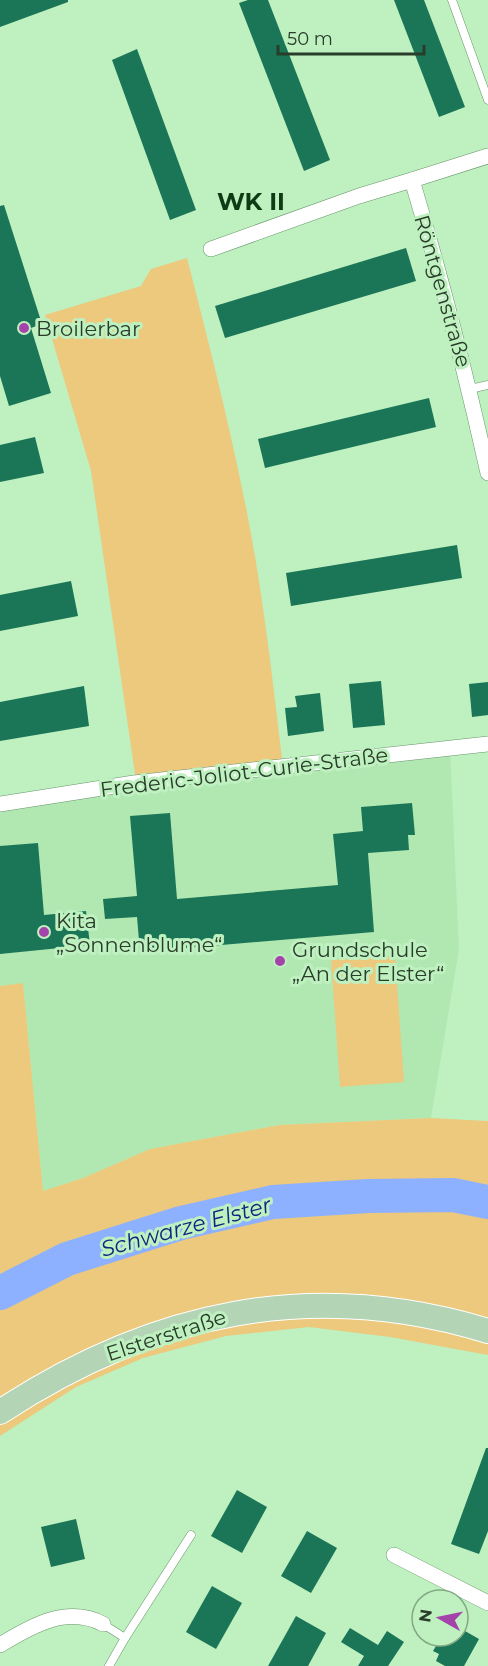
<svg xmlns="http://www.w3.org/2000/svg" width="488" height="1666" viewBox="0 0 488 1666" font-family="Montserrat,sans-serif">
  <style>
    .built { fill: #b1e8b2 }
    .green { fill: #ecc97c }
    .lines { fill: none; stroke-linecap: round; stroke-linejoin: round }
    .river { stroke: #8eb1ff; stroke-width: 34 }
    .building { fill: #1b7557 }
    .service-casing { stroke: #679569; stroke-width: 9 }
    .minor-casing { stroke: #679569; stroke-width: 16 }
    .primary-casing { stroke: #fff; stroke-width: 26 }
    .service { stroke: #fff; stroke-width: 8 }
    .minor { stroke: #fff; stroke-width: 15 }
    .primary { stroke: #b3d4b5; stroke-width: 24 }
    .poi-dot { fill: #a443aa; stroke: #bff0c0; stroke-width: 2 }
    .labels { text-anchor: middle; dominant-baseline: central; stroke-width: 6; stroke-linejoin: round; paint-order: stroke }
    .street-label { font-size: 21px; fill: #293d2a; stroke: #bff0c0 }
    .poi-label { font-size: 21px; fill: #293d2a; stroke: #bff0c0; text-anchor: start }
    .water-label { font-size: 22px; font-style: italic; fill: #0e277e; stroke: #bff0c0 }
    .quarter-label { font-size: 24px; font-weight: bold; fill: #0e3b14; stroke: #bff0c0 }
  </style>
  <rect width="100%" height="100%" fill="#bff0c0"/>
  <path class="built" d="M450,748L459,949L431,1118L279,1125L150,1149L83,1178L43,1191L23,984L0,986V806Z"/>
  <g class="green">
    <path d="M187,258C207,336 227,414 243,493C262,583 272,675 283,767L136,781L91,471L45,315L141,286L151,269Z"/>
    <path d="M395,955L404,1082L340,1087L331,960Z"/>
    <path d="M23,983L43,1191L83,1178L150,1149L279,1125L431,1118L488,1121V1331L463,1323L233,1312L0,1411V986Z"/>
    <path d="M304,1308L488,1332V1355L390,1337L309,1327L226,1336L143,1358L76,1387L0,1436V1414L90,1362Z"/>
  </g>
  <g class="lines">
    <path class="river" d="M0,1293L67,1259L181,1223L273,1202L368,1196L453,1195L488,1202"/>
  </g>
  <g class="building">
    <path d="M0,0H68V2L0,27Z"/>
    <path d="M248,0H268L330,160L304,171L239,3Z"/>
    <path d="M394,0H424L465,107L439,117Z"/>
    <path d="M137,49L196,210L170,220L112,60Z"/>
    <path d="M4,205L42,324L31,328L51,393L9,406L0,376V206Z"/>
    <path d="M406,248L416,281L225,338L215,306Z"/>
    <path d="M429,398L436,427L265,468L258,439Z"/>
    <path d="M35,437L44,473L0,482V445Z"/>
    <path d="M457,545L462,578L291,606L286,573Z"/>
    <path d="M71,581L78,616L0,631V595Z"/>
    <path d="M381,681L385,725L353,728L349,684Z"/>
    <path d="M488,682V715L472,717L469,684Z"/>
    <path d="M84,686L89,726L0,741V702Z"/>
    <path d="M320,693L324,731L288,736L285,708L297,707L295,696Z"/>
    <path d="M412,803L415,835H408L409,850L368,853L374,932L140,952L137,917L105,919L103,899L137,896L130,816L170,813L177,899L338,885L333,834L363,831L361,807Z"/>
    <path d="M38,843L44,915L86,911L90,945L0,954V846Z"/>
    <path d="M486,1448H488V1531L479,1554L451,1544Z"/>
    <path d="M237,1490L267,1507L242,1553L211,1536Z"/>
    <path d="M76,1519L85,1559L51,1567L41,1527Z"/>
    <path d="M307,1531L337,1548L311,1593L281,1576Z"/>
    <path d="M212,1586L242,1603L216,1649L186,1632Z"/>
    <path d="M296,1616L326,1633L308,1666H268Z"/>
    <path d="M458,1627L479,1639L464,1666H445L436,1661L439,1654L433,1651L442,1636H458Z"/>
    <path d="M350,1628L378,1645L387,1631L404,1642L388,1666H358L364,1656L341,1642Z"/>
  </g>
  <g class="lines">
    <g class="service-casing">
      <g id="service">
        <path d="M452,0L488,100"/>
        <path d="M470,389L488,385"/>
        <path d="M103,1624L125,1638L109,1666"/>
        <path d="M125,1638L191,1535"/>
      </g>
    </g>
    <g class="minor-casing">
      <g id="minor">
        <path d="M412,180L488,156"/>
        <path d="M211,249L359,196L412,180C441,277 466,374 488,473"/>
        <path d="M0,804L134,783L488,744"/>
        <path d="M394,1555L488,1603"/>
        <path d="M0,1645C31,1626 67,1605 103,1624"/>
      </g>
    </g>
    <g class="primary-casing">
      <path id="primary" d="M0,1412C152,1312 312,1277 488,1331"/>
    </g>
    <use href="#service" class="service"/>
    <use href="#minor" class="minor"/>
    <use href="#primary" class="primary"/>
  </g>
  <g class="poi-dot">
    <circle cx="24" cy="328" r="6"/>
    <circle cx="44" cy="932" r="6"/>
    <circle cx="280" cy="961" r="6"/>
  </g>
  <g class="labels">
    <g class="street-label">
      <text transform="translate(443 291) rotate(74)">Röntgenstraße</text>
      <text transform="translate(244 772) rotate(-7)">Frederic-Joliot-Curie-Straße</text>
      <text transform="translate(166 1335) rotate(-18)">Elsterstraße</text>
    </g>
    <g class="poi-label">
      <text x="36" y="328">Broilerbar</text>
      <text x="56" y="920">Kita<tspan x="56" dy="24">„Sonnenblume“</tspan></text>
      <text x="292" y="949">Grundschule<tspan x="292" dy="24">„An der Elster“</tspan></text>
    </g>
    <g class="water-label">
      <text transform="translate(186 1227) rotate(-15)">Schwarze Elster</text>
    </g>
    <g class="quarter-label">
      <text x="251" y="201">WK II</text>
    </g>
  </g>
  <g transform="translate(440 1618) rotate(279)"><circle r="28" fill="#bff0c0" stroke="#83a884" stroke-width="1.5"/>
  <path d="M0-4.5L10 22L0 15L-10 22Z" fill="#a443aa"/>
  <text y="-9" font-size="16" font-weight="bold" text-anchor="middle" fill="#293d2a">N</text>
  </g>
  <path d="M278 45v9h146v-9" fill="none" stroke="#293d2a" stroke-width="3"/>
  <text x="287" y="45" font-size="18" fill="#293d2a" stroke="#bff0c0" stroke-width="4.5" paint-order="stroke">50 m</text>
</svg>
